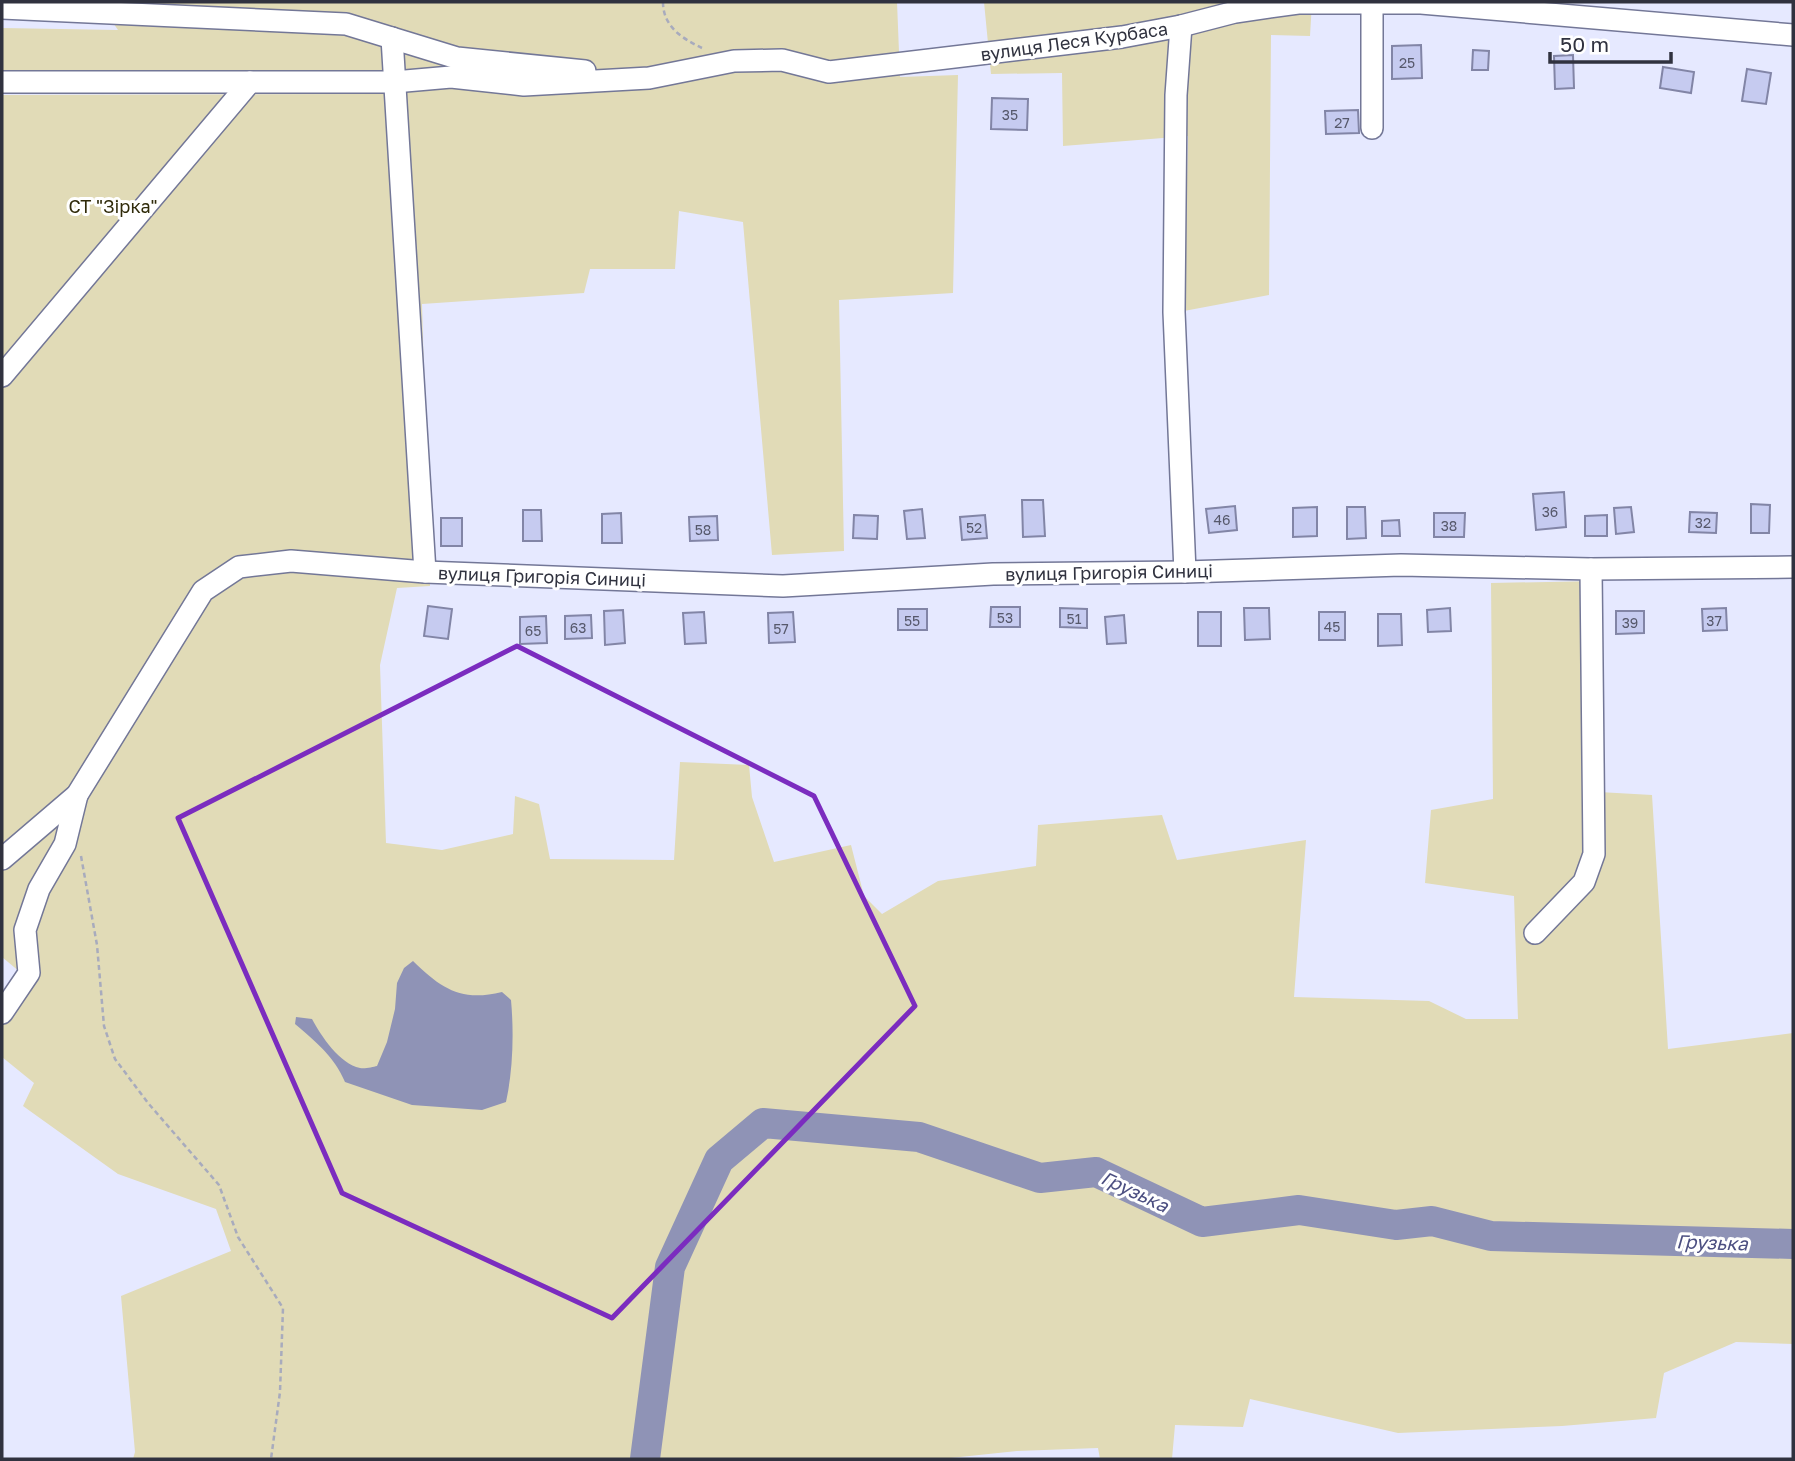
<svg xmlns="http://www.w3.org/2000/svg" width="1795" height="1461" viewBox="0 0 1795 1461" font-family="'Golos Text',sans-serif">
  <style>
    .green { fill: #e1dbb7 }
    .water { fill: #8f93b6 }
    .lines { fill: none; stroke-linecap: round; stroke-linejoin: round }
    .river { stroke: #8f93b6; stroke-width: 30 }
    .building { fill: #c6cbf0; stroke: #8285a6; stroke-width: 2 }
    .minor-casing { stroke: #737797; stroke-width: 24 }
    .path { stroke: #a8abbd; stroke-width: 2.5; stroke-dasharray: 5 3.5; stroke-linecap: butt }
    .minor { stroke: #fff; stroke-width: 21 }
    .marked { fill: none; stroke: #7b2cbf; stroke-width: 5; stroke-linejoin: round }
    .labels { text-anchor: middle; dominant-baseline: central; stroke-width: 6; stroke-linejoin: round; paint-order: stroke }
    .number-label { font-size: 14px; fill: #56586b }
    .street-label { font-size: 18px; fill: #30323f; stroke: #fff }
    .park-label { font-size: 18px; fill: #302b0a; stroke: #fff }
    .water-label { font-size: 19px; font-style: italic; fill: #4c4f81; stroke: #fff }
  </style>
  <rect width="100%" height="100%" fill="#e6e9ff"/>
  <g class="green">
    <path d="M99,2H897L900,77L958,75L953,293L839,300L844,551L772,555L743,222L679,211L675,269H590L584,293L422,304L430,586L397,588L380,665L386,843L442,850L513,834L515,796L539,804L550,859L674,860L680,762L749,765L752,797L774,862L851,845L864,896L882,914L938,881L1036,866L1038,825L1162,815L1177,860L1306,840L1294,997L1429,1001L1466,1019H1518L1514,896L1425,883L1431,810L1493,799L1491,583L1597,581L1599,792L1652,795L1668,1049L1793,1033V1344L1736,1342L1664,1373L1656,1418L1562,1426L1398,1433L1250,1399L1243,1427L1175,1425L1172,1459H1100L1098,1448L1017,1451L941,1459H133L135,1452L121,1296L231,1251L216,1209L118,1174L23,1106L34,1083L2,1057V997L20,972L2,957V95L383,94L384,75L2,76V28L118,30Z"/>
    <path d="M984,2H1312L1310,36L1271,35L1269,295L1184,311L1188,136L1063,146L1062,73L991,74Z"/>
  </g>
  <path class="water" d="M413,961C442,989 461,1002 502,992L511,1000C514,1033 513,1070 506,1102L482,1110L412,1105L345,1082C334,1056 316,1042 295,1024L296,1017L312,1019C321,1036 340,1064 360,1068C365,1069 373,1067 377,1066L387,1042L395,1009L397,983L404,968Z"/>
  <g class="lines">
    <path class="river" d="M645,1459L670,1267L719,1160L763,1123L919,1137L1040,1178L1096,1172L1202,1222L1299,1210L1396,1225L1432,1221L1491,1236L1793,1244"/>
  </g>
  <g class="building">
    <path d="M1421,45L1422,78L1392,79V46Z"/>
    <path d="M1473,50L1489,51L1488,70H1472Z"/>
    <path d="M1573,55L1574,88L1555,89L1554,56Z"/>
    <path d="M1663,67L1694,72L1691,93L1660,88Z"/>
    <path d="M1747,69L1771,73L1766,104L1742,101Z"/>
    <path d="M992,98L1028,99L1027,130L991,129Z"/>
    <path d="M1358,110L1359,133L1326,134L1325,111Z"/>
    <path d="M1564,492L1566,527L1536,530L1533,494Z"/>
    <path d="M1022,500H1043L1045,536L1023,537Z"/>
    <path d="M1751,504L1770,505L1769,533H1751Z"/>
    <path d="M1235,506L1237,530L1209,533L1206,509Z"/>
    <path d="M1317,507V536L1293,537V508Z"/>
    <path d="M1347,507H1365L1366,538L1347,539Z"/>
    <path d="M1631,507L1634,532L1616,534L1614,508Z"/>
    <path d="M922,509L925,538L907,539L904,511Z"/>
    <path d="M523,510H541L542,541H523Z"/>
    <path d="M1690,512L1717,513L1716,533L1689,532Z"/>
    <path d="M621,513L622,543H602V514Z"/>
    <path d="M1434,513H1465L1464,537H1434Z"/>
    <path d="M854,515L878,516L877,539L853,538Z"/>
    <path d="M985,515L987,538L962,540L960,517Z"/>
    <path d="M1607,515V536H1585V516Z"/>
    <path d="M717,516L718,540L690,541L689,517Z"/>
    <rect x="441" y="518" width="21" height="28"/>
    <path d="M1399,520L1400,536H1382V521Z"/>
    <path d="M428,606L452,609L448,639L424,636Z"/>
    <path d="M991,607H1020V627H990Z"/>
    <path d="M1060,608L1087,609V628L1060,627Z"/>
    <path d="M1244,608H1269L1270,639L1245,640Z"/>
    <path d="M1450,608L1451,631L1428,632L1427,610Z"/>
    <path d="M1726,608L1727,630L1703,631L1702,609Z"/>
    <rect x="898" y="609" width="29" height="21"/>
    <path d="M623,610L625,643L605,645L604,611Z"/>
    <path d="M1616,611H1644V633L1616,634Z"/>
    <path d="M704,612L706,643L685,644L683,613Z"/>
    <path d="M793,612L795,642L769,643L768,613Z"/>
    <rect x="1198" y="612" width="23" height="34"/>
    <rect x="1319" y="612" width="26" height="28"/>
    <path d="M1378,614H1401L1402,645L1378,646Z"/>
    <path d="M591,615L592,638L565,639V616Z"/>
    <path d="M1124,615L1126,643L1107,644L1105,617Z"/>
    <path d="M546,616L547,643L520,644V617Z"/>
  </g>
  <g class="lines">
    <g class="minor-casing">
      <g id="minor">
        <path d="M2,8L346,24L457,58L585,71"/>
        <path d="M1181,26L1176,95L1174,312L1185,572"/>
        <path d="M392,38L425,572"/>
        <path d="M2,82H394L451,77L524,85L649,78L734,61L782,60L829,72L1122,37L1181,26L1235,12L1298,3H1421L1793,35"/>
        <path d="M1372,128V3"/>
        <path d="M2,376L250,82"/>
        <path d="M2,859L77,795L203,591L239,567L291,561L425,572L783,586L993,574L1185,572L1401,565L1591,569L1793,567"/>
        <path d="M1535,933L1584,882L1594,854L1591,569"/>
        <path d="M2,1013L29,973L25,930L39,889L65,844L77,795"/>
      </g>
    </g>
    <g class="path">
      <path d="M663,2C663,26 681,38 702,48"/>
      <path d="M81,856L97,945L104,1026L115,1059L148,1103L219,1185L238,1237L283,1308L280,1392L271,1459"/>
    </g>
    <use href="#minor" class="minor"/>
  </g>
  <path class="marked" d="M517,646L814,796L915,1006L612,1318L342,1193L178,818Z"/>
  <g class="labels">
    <g class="number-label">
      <text x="1407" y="62">25</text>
      <text x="1010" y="114">35</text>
      <text x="1342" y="122">27</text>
      <text x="1550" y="511">36</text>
      <text x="1222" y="519">46</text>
      <text x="1703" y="522">32</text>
      <text x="1449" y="525">38</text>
      <text x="974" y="527">52</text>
      <text x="703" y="529">58</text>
      <text x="1005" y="617">53</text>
      <text x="1074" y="618">51</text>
      <text x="912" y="620">55</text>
      <text x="1714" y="620">37</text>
      <text x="1630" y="622">39</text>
      <text x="1332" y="626">45</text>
      <text x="578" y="627">63</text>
      <text x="781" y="628">57</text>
      <text x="533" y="630">65</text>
    </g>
    <g class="street-label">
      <text transform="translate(1074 41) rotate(-8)">вулиця Леся Курбаса</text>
      <text transform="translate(1109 572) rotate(-1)">вулиця Григорія Синиці</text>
      <text transform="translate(542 576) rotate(2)">вулиця Григорія Синиці</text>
    </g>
    <g class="park-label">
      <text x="113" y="206">СТ "Зірка"</text>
    </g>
    <g class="water-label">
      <text transform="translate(1135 1191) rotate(25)">Грузька</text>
      <text transform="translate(1712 1242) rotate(2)">Грузька</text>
    </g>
  </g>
  <rect width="1795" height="1461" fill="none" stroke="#30323f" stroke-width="7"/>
  <path d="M1550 52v10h121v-10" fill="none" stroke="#30323f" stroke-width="3.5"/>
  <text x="1560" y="52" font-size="21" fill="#30323f" stroke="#ffffff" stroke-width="5" paint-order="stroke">50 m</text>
</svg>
